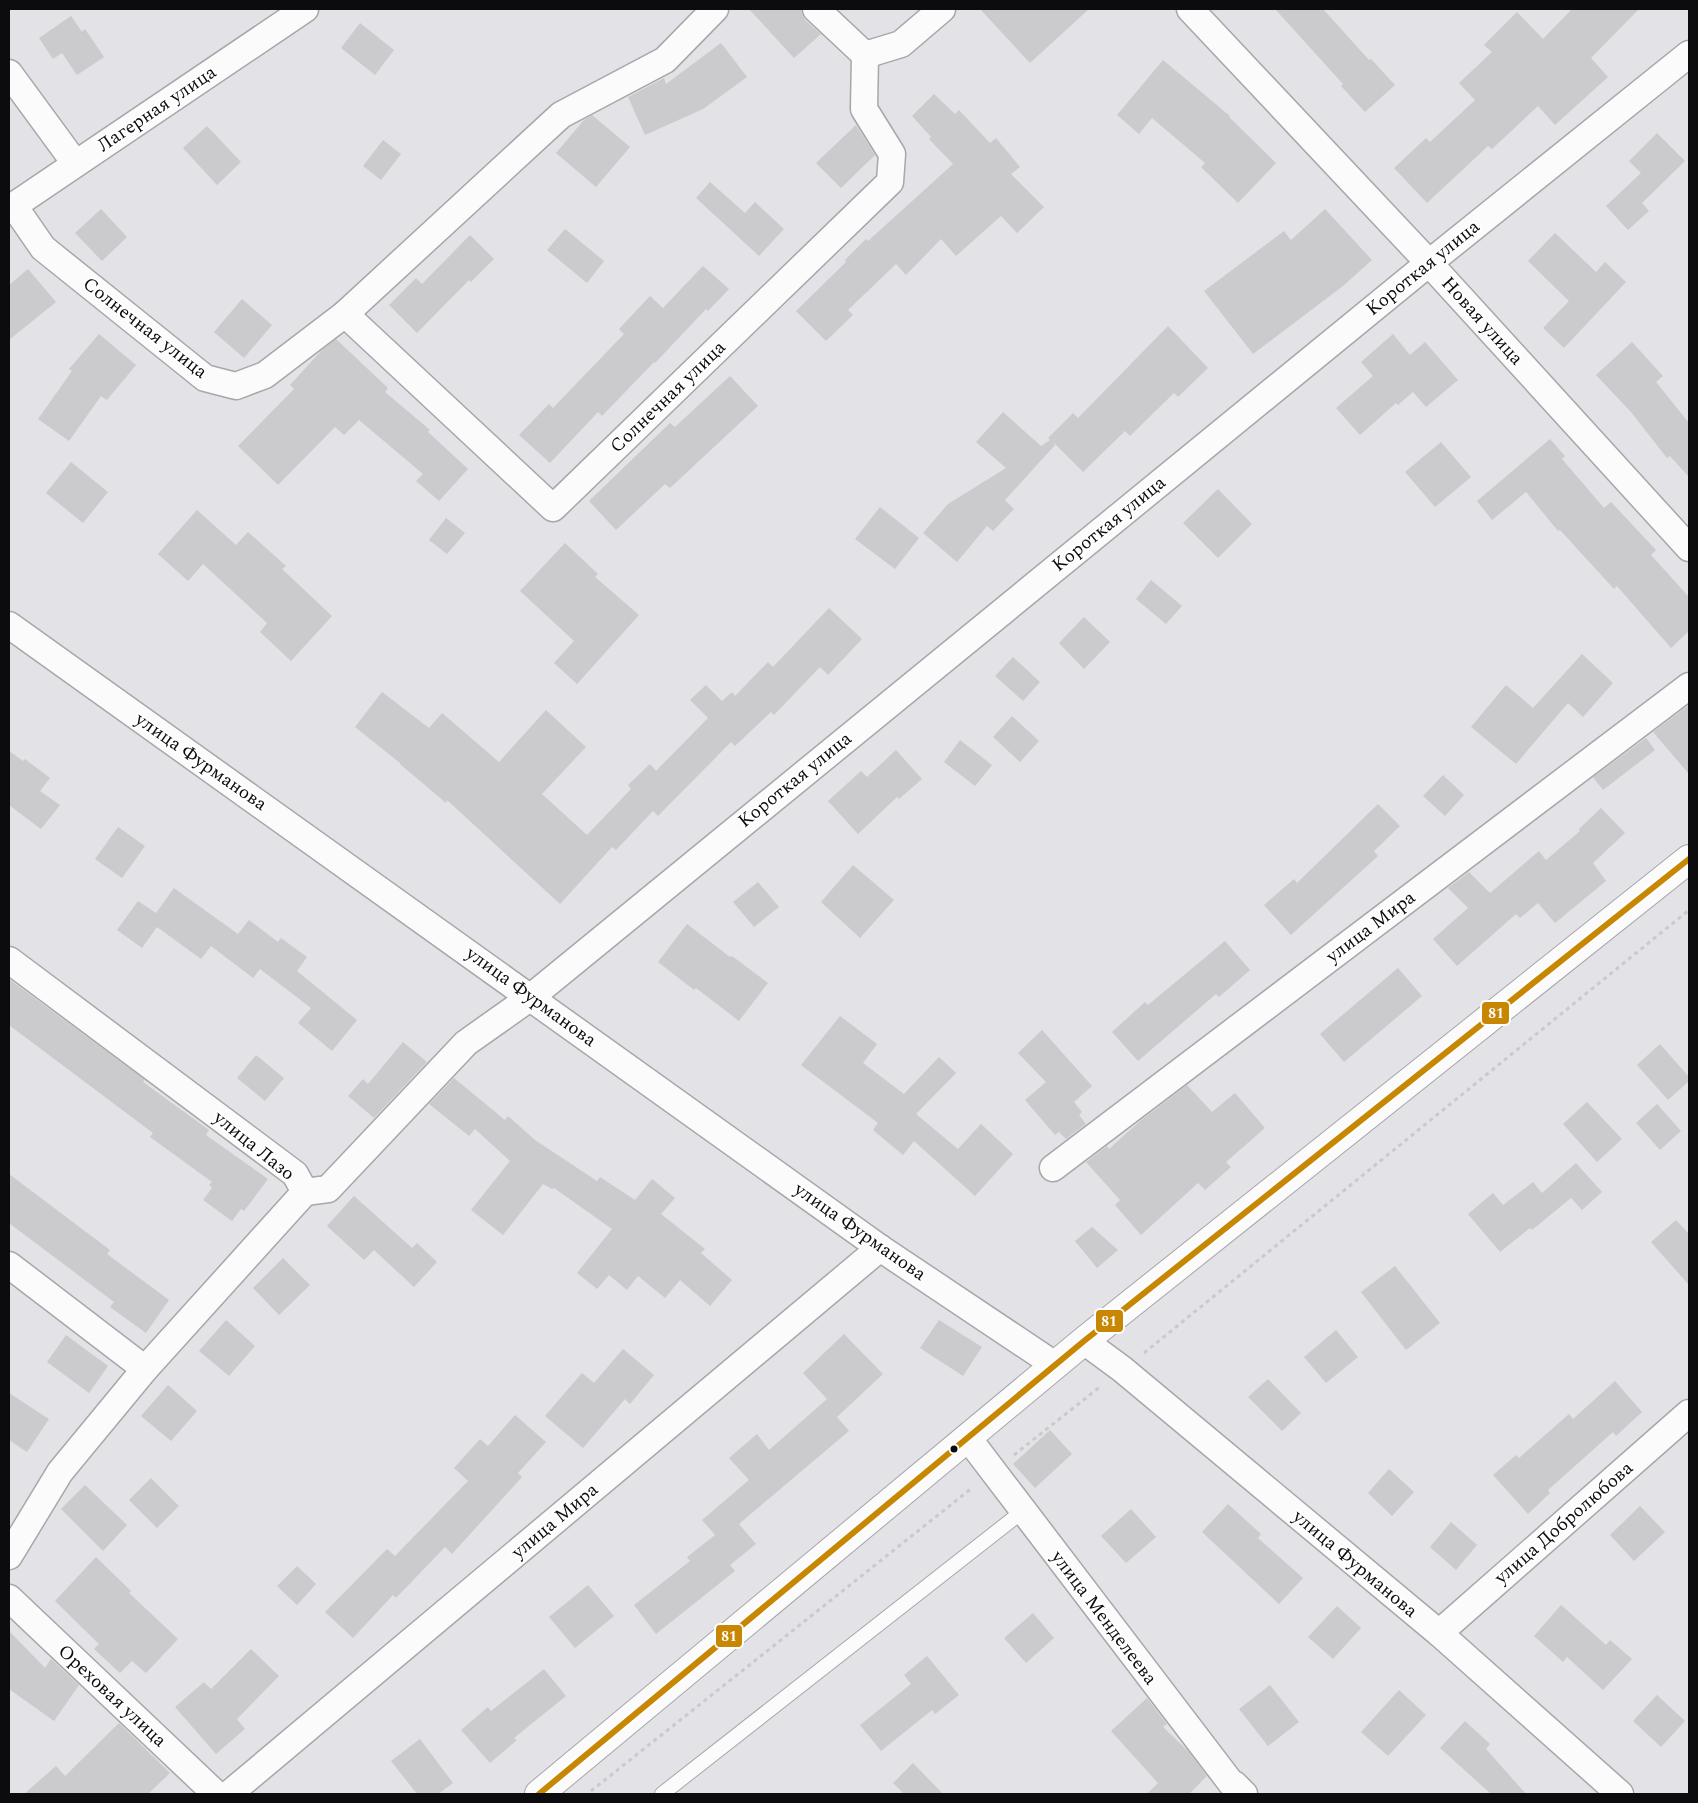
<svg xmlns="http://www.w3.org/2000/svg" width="1698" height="1803" viewBox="0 0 1698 1803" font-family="Spectral,serif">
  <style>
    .building { fill: #cbcbce }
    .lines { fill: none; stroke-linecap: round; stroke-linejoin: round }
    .lane-casing { stroke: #a7a7a9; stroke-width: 16 }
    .street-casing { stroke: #a7a7a9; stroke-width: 29 }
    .secondary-casing { stroke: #a7a7a9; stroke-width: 30 }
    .path { stroke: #cacacb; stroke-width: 3; stroke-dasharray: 4 4; stroke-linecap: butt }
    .lane { stroke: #fbfbfb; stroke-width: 14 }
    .street { stroke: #fbfbfb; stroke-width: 26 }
    .secondary { stroke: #fbfbfb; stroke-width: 28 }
    .bus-1-casing { stroke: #fff; stroke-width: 10 }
    .bus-1 { stroke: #c88703; stroke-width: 6 }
    .bus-dot { fill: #0c0c0e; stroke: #fff; stroke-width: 2 }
    .labels { text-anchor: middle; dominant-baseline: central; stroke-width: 4; stroke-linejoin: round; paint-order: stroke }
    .street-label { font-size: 19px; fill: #0c0c0e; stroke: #fff }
    .line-badge { stroke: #fff; stroke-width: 2 }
    .badge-label { font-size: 14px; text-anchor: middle; font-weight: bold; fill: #fff }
  </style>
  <rect width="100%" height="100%" fill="#e2e2e7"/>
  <g class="building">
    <path d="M749,9H801L802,14L805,20L821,34L794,58Z"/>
    <path d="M980,9H1089L1030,63Z"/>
    <path d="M1275,9H1323L1369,60L1371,59L1395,85L1365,112L1341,86L1343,84Z"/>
    <path d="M1572,9H1639L1591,58L1608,77L1555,125L1538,106L1492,149L1488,146L1427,203L1394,168L1426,138L1430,142L1475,100L1459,83L1492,52L1484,45L1517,12L1543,39Z"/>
    <path d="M71,16L82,32L85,29L104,57L77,75L62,53L53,59L39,38Z"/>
    <path d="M360,23L394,50L375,75L341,48Z"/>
    <path d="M721,43L747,77L703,109L645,135L628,97L664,78L666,84Z"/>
    <path d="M1163,60L1230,116L1229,117L1276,163L1238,203L1201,167L1205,163L1152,118L1139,134L1117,115Z"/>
    <path d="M934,94L955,114L959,110L990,143L996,138L1020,167L1011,174L1044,207L1017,233L1001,216L956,256L941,239L906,275L896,264L848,310L853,315L826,341L796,311L846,262L845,260L866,239L868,241L953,164L929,139L931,137L912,116Z"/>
    <path d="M592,115L630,147L596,187L556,153L584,120Z"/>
    <path d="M856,125L875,155L841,188L816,163Z"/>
    <path d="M207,126L241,162L217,185L183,148Z"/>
    <path d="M1657,133L1685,161L1642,203L1649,211L1628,230L1606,206L1641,173L1629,161Z"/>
    <path d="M383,140L401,154L381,180L363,166Z"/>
    <path d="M710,182L745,213L755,202L784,229L759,256L696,198Z"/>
    <path d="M101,209L127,237L102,261L75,233Z"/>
    <path d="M1325,209L1372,260L1343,286L1253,354L1204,291L1284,231L1291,240Z"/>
    <path d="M565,229L604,261L587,283L547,250Z"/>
    <path d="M1555,233L1596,272L1605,262L1626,282L1564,348L1543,328L1569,301L1528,261Z"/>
    <path d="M470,235L494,259L471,282L469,280L417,333L389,305L416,278L422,284Z"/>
    <path d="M703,266L729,289L708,311L706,309L655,363L654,362L602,416L598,412L550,463L519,435L549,404L553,408L624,334L619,329L650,296L663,308Z"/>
    <path d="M28,269L56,302L9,340V285Z"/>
    <path d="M242,299L272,325L244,358L214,332Z"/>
    <path d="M1168,326L1208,368L1178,397L1174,393L1130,436L1125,431L1083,472L1053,442L1055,445L1005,500L1014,509L993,531L987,526L957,562L923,533L948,504L1006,468L976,442L1003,412L1041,446L1050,440L1048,438L1073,413L1078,418Z"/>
    <path d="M99,334L136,365L107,400L101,396L69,441L38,419L72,371L69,369Z"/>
    <path d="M1393,334L1410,355L1425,342L1458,380L1426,407L1413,392L1398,405L1396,403L1360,435L1336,408L1373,376L1361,362Z"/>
    <path d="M336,339L388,388L385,392L430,430L428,432L468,469L439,501L416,481L423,474L359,420L344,435L335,427L278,485L238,446L294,389L290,385L321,351Z"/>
    <path d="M1632,342L1663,376L1656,382L1689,423V477L1670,456L1667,458L1631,412L1596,375Z"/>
    <path d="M730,376L758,406L670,488L665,484L616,530L589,501L670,423L675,427Z"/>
    <path d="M1550,439L1565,456L1562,459L1604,508L1611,502L1656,550L1651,555L1689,597V631L1671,648L1617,586L1614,589L1560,530L1558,531L1526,492L1492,520L1477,501Z"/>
    <path d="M1441,442L1471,477L1435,507L1405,472Z"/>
    <path d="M71,462L108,492L83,523L46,493Z"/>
    <path d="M1218,489L1252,524L1218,558L1183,523Z"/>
    <path d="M880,507L919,538L895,569L855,539Z"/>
    <path d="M197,510L236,545L248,532L286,566L282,569L332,616L291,661L260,632L267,623L203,564L188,581L158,554Z"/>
    <path d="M446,518L465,533L447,554L429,540Z"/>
    <path d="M565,543L598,574L595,577L639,615L577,684L554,663L574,641L520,591Z"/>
    <path d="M1151,580L1182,606L1166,624L1136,599Z"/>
    <path d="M829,608L862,639L828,675L820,667L774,715L771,712L735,746L731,742L658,816L653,811L616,850L612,847L560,904L447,800L446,803L400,764V763L355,727L382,692L429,728L442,713L499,762L546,710L586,747L542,794L587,835L631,789L628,785L650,764L656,771L708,718L690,700L706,685L722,701L732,692L735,696L768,662L773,667Z"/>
    <path d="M1084,617L1110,642L1084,669L1059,643Z"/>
    <path d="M1582,654L1613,683L1583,717L1568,703L1516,764L1471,727L1506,685L1533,708Z"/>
    <path d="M1013,657L1040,682L1023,701L995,676Z"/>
    <path d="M1689,705V774L1653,732Z"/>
    <path d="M1012,716L1039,741L1020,762L993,737Z"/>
    <path d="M1646,738L1655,750L1603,790L1593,777Z"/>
    <path d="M960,740L992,765L975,786L944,762Z"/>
    <path d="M896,750L922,779L899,799L897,797L858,834L828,801L861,771L867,777Z"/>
    <path d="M9,751L23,761L25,759L50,778L40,791L60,805L41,829L9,805Z"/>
    <path d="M1443,775L1464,795L1445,816L1423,796Z"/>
    <path d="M1378,804L1400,826L1374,851L1378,856L1291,935L1264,905L1294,879L1297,883Z"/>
    <path d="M1601,808L1625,833L1593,863L1606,881L1555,923L1538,903L1520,918L1516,914L1457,966L1433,939L1468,908L1448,888L1469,872L1490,893L1539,851L1546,860L1580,831L1579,829Z"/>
    <path d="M118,827L145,846L122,878L95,859Z"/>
    <path d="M853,865L894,900L860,938L821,902Z"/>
    <path d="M758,882L779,907L754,927L733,902Z"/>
    <path d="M174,888L238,934L249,920L278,942L281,938L307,957L297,971L357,1020L332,1051L298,1023L311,1008L260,969L253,978L211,946L201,959L157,927L142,948L117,930L138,901L156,913Z"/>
    <path d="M687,924L730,957L732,956L768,983L739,1021L696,988L694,990L658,962Z"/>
    <path d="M1225,941L1250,970L1219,997L1216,994L1138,1061L1112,1032L1145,1002L1148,1005Z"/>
    <path d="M1398,968L1422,996L1344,1062L1320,1034Z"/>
    <path d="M9,979L145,1080L143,1082L209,1130L206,1135L268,1179L244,1211L241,1209L232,1221L203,1200L212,1188L209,1185L212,1182L150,1137L153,1133L9,1025Z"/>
    <path d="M840,1016L877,1044L863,1063L904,1094L939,1057L956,1073L916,1114L958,1149L981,1124L1013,1154L975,1196L914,1141L903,1155L873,1130L878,1123L801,1065Z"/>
    <path d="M1042,1030L1092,1086L1074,1102L1082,1112L1079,1115L1086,1124L1066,1139L1059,1132L1055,1135L1025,1100L1046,1082L1018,1053Z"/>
    <path d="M403,1042L427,1062L374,1118L348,1096L363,1079L368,1084Z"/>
    <path d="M1660,1044L1689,1077V1081L1668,1100L1637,1065Z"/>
    <path d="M256,1055L284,1078L265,1101L237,1078Z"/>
    <path d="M454,1078L505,1120L508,1116L535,1140L597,1181L600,1177L635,1200L652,1179L675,1198L661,1214L705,1249L701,1253L732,1280L710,1306L680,1280L665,1298L638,1276L627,1290L609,1275L597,1289L577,1273L612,1229L554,1188L552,1189L543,1184L503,1235L471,1210L510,1161L475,1129L469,1136L429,1104Z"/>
    <path d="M1187,1085L1212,1112L1235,1093L1265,1128L1226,1162L1231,1167L1205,1190L1198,1183L1141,1235L1115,1205L1120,1200L1086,1162L1107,1146L1109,1149L1139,1122Z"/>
    <path d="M1587,1102L1622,1139L1597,1162L1563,1124Z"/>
    <path d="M1657,1104L1681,1131L1660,1150L1636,1123Z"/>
    <path d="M1576,1163L1602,1192L1582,1210L1571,1198L1532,1230L1530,1228L1500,1252L1468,1214L1493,1193L1503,1205L1533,1182L1542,1193Z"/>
    <path d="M9,1174L110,1250L107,1254L169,1300L146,1333L110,1307L114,1302L9,1223Z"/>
    <path d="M354,1196L412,1248L417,1243L437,1262L414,1287L374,1250L364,1260L327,1226Z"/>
    <path d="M1676,1220L1689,1234V1285L1651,1242Z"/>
    <path d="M1092,1227L1118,1250L1097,1268L1075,1241Z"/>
    <path d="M283,1258L310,1285L279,1315L253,1288Z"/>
    <path d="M1395,1266L1440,1323L1406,1350L1361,1292Z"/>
    <path d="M226,1320L255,1346L229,1376L199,1351Z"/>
    <path d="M939,1320L982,1347L963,1376L920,1348Z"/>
    <path d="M1336,1330L1358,1357L1326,1383L1304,1357Z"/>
    <path d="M844,1334L883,1374L837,1417L849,1431L739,1524L756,1544L730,1565L735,1571L656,1634L634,1605L690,1561L687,1557L715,1535L702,1520L749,1480L729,1458L757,1434L769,1450L827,1399L803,1373Z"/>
    <path d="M66,1335L108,1366L89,1393L47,1362Z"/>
    <path d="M623,1349L654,1375L630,1404L625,1399L583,1448L545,1416L582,1373L594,1383Z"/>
    <path d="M1268,1379L1301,1413L1282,1431L1248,1397Z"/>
    <path d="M1615,1381L1642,1412L1616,1436L1613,1432L1548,1490L1550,1493L1528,1514L1493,1475L1516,1455L1519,1458L1569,1414L1573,1419Z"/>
    <path d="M168,1385L197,1411L171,1441L141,1416Z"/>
    <path d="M9,1393L49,1419L27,1452L9,1440Z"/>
    <path d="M515,1415L546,1442L518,1473L522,1477L452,1554L445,1547L396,1598L393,1595L353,1638L325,1612L387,1549L395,1556L468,1481L454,1468L480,1439L488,1446Z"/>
    <path d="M1050,1430L1072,1454L1035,1488L1013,1464Z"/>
    <path d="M1389,1469L1414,1492L1392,1516L1368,1493Z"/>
    <path d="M151,1478L179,1506L157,1528L129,1500Z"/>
    <path d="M85,1485L127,1525L103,1551L61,1509Z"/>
    <path d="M1228,1504L1261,1534L1258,1538L1303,1578L1279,1604L1202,1532Z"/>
    <path d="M1640,1506L1665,1532L1634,1561L1610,1535Z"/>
    <path d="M1131,1509L1156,1537L1126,1563L1101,1536Z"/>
    <path d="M1451,1522L1477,1545L1456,1570L1430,1547Z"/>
    <path d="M96,1557L131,1591L129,1593L178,1639L146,1673L132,1661L120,1673L94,1649L99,1644L55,1601Z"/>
    <path d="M297,1566L316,1584L297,1605L277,1586Z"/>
    <path d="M588,1585L614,1616L575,1648L549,1617Z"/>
    <path d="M1561,1605L1606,1645L1610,1640L1632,1659L1603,1690L1567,1657L1563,1662L1534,1636Z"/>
    <path d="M1337,1606L1361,1628L1333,1659L1308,1637Z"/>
    <path d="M1033,1613L1054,1638L1026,1663L1004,1638Z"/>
    <path d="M9,1631L45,1668L51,1659L79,1685L54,1721L9,1689Z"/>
    <path d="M251,1649L279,1676L237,1719L245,1729L216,1754L175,1707L204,1682L211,1689Z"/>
    <path d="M927,1656L959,1695L935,1714L932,1710L881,1751L860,1725L911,1684L904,1675Z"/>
    <path d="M544,1669L566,1696L514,1738L517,1740L490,1763L461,1730L488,1707L491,1711Z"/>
    <path d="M1270,1685L1299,1722L1268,1746L1239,1709Z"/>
    <path d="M1399,1690L1426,1715L1388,1756L1361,1732Z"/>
    <path d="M1657,1695L1685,1721L1661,1747L1633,1721Z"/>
    <path d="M1147,1698L1167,1724L1163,1727L1189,1752L1207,1776L1189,1794H1147L1158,1783L1111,1731Z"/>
    <path d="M1465,1721L1490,1744L1486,1749L1526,1794H1491L1440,1748Z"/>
    <path d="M119,1723L170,1773L148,1794H24L56,1766L65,1776Z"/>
    <path d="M420,1739L453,1783L438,1794H417L391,1761Z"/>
    <path d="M913,1763L943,1794H904L893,1783Z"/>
  </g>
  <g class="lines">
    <g class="lane-casing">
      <path id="lane" d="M662,1794L1023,1511"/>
    </g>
    <g class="street-casing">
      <g id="street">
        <path d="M816,9L865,55L901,44L942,9"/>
        <path d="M1190,9L1429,263L1689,548"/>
        <path d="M9,73L75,163"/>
        <path d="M14,206L43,248L205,378L236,386L265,375L345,314L561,115L665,60L715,9"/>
        <path d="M9,209L305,9"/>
        <path d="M345,314L553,508L890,182L892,154L864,109L865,55"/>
        <path d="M9,625L880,1248L1055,1365"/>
        <path d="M9,960L295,1174L305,1192L145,1369L60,1472L9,1556"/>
        <path d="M1053,1168L1689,686"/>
        <path d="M305,1192L328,1189L466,1043L531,997L1429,263L1689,54"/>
        <path d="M9,1265L145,1369"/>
        <path d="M1084,1341L1122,1369L1439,1633L1620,1794"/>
        <path d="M968,1438L1231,1783L1234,1784L1244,1794"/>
        <path d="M9,1598L216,1794"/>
        <path d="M1439,1633L1689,1413"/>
        <path d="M229,1794L880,1248"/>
      </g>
    </g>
    <g class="secondary-casing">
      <path id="secondary" d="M539,1794L1084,1341L1689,859"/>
    </g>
    <g class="path">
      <path d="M1144,1353L1689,910"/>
      <path d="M1014,1455L1101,1386"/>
      <path d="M591,1791L972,1488"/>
    </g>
    <use href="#lane" class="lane"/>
    <use href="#street" class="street"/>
    <use href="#secondary" class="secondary"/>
    <g class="bus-1-casing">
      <path id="bus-1" d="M539,1794L1084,1341L1689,859"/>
    </g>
    <use href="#bus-1" class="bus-1"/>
  </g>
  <circle class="bus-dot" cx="954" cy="1449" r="4.5"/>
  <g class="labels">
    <g class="street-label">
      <text transform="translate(157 109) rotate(-34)">Лагерная улица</text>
      <text transform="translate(1423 268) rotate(-39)">Короткая улица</text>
      <text transform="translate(1482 321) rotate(48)">Новая улица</text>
      <text transform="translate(145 328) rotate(38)">Солнечная улица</text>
      <text transform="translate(668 397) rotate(-44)">Солнечная улица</text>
      <text transform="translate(1109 524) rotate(-39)">Короткая улица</text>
      <text transform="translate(201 762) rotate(35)">улица Фурманова</text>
      <text transform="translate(795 780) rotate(-39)">Короткая улица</text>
      <text transform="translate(1371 927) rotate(-37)">улица Мира</text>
      <text transform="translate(531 997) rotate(36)">улица Фурманова</text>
      <text transform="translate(254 1146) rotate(39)">улица Лазо</text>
      <text transform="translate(860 1232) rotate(35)">улица Фурманова</text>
      <text transform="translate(555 1521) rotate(-40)">улица Мира</text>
      <text transform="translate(1564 1523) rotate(-41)">улица Добролюбова</text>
      <text transform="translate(1355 1564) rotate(40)">улица Фурманова</text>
      <text transform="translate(1104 1618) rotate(53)">улица Менделеева</text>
      <text transform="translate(112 1696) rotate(43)">Ореховая улица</text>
    </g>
  </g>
  <g class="line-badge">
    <rect x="1481" y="1001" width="29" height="24" rx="5" fill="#c88703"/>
    <rect x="1095" y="1309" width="29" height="24" rx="5" fill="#c88703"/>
    <rect x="715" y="1624" width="28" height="24" rx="5" fill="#c88703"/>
  </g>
  <g class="badge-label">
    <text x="1496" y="1018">81</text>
    <text x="1109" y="1326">81</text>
    <text x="729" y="1641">81</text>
  </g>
  <rect width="1698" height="1803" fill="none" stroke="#0c0c0e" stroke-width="20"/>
</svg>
